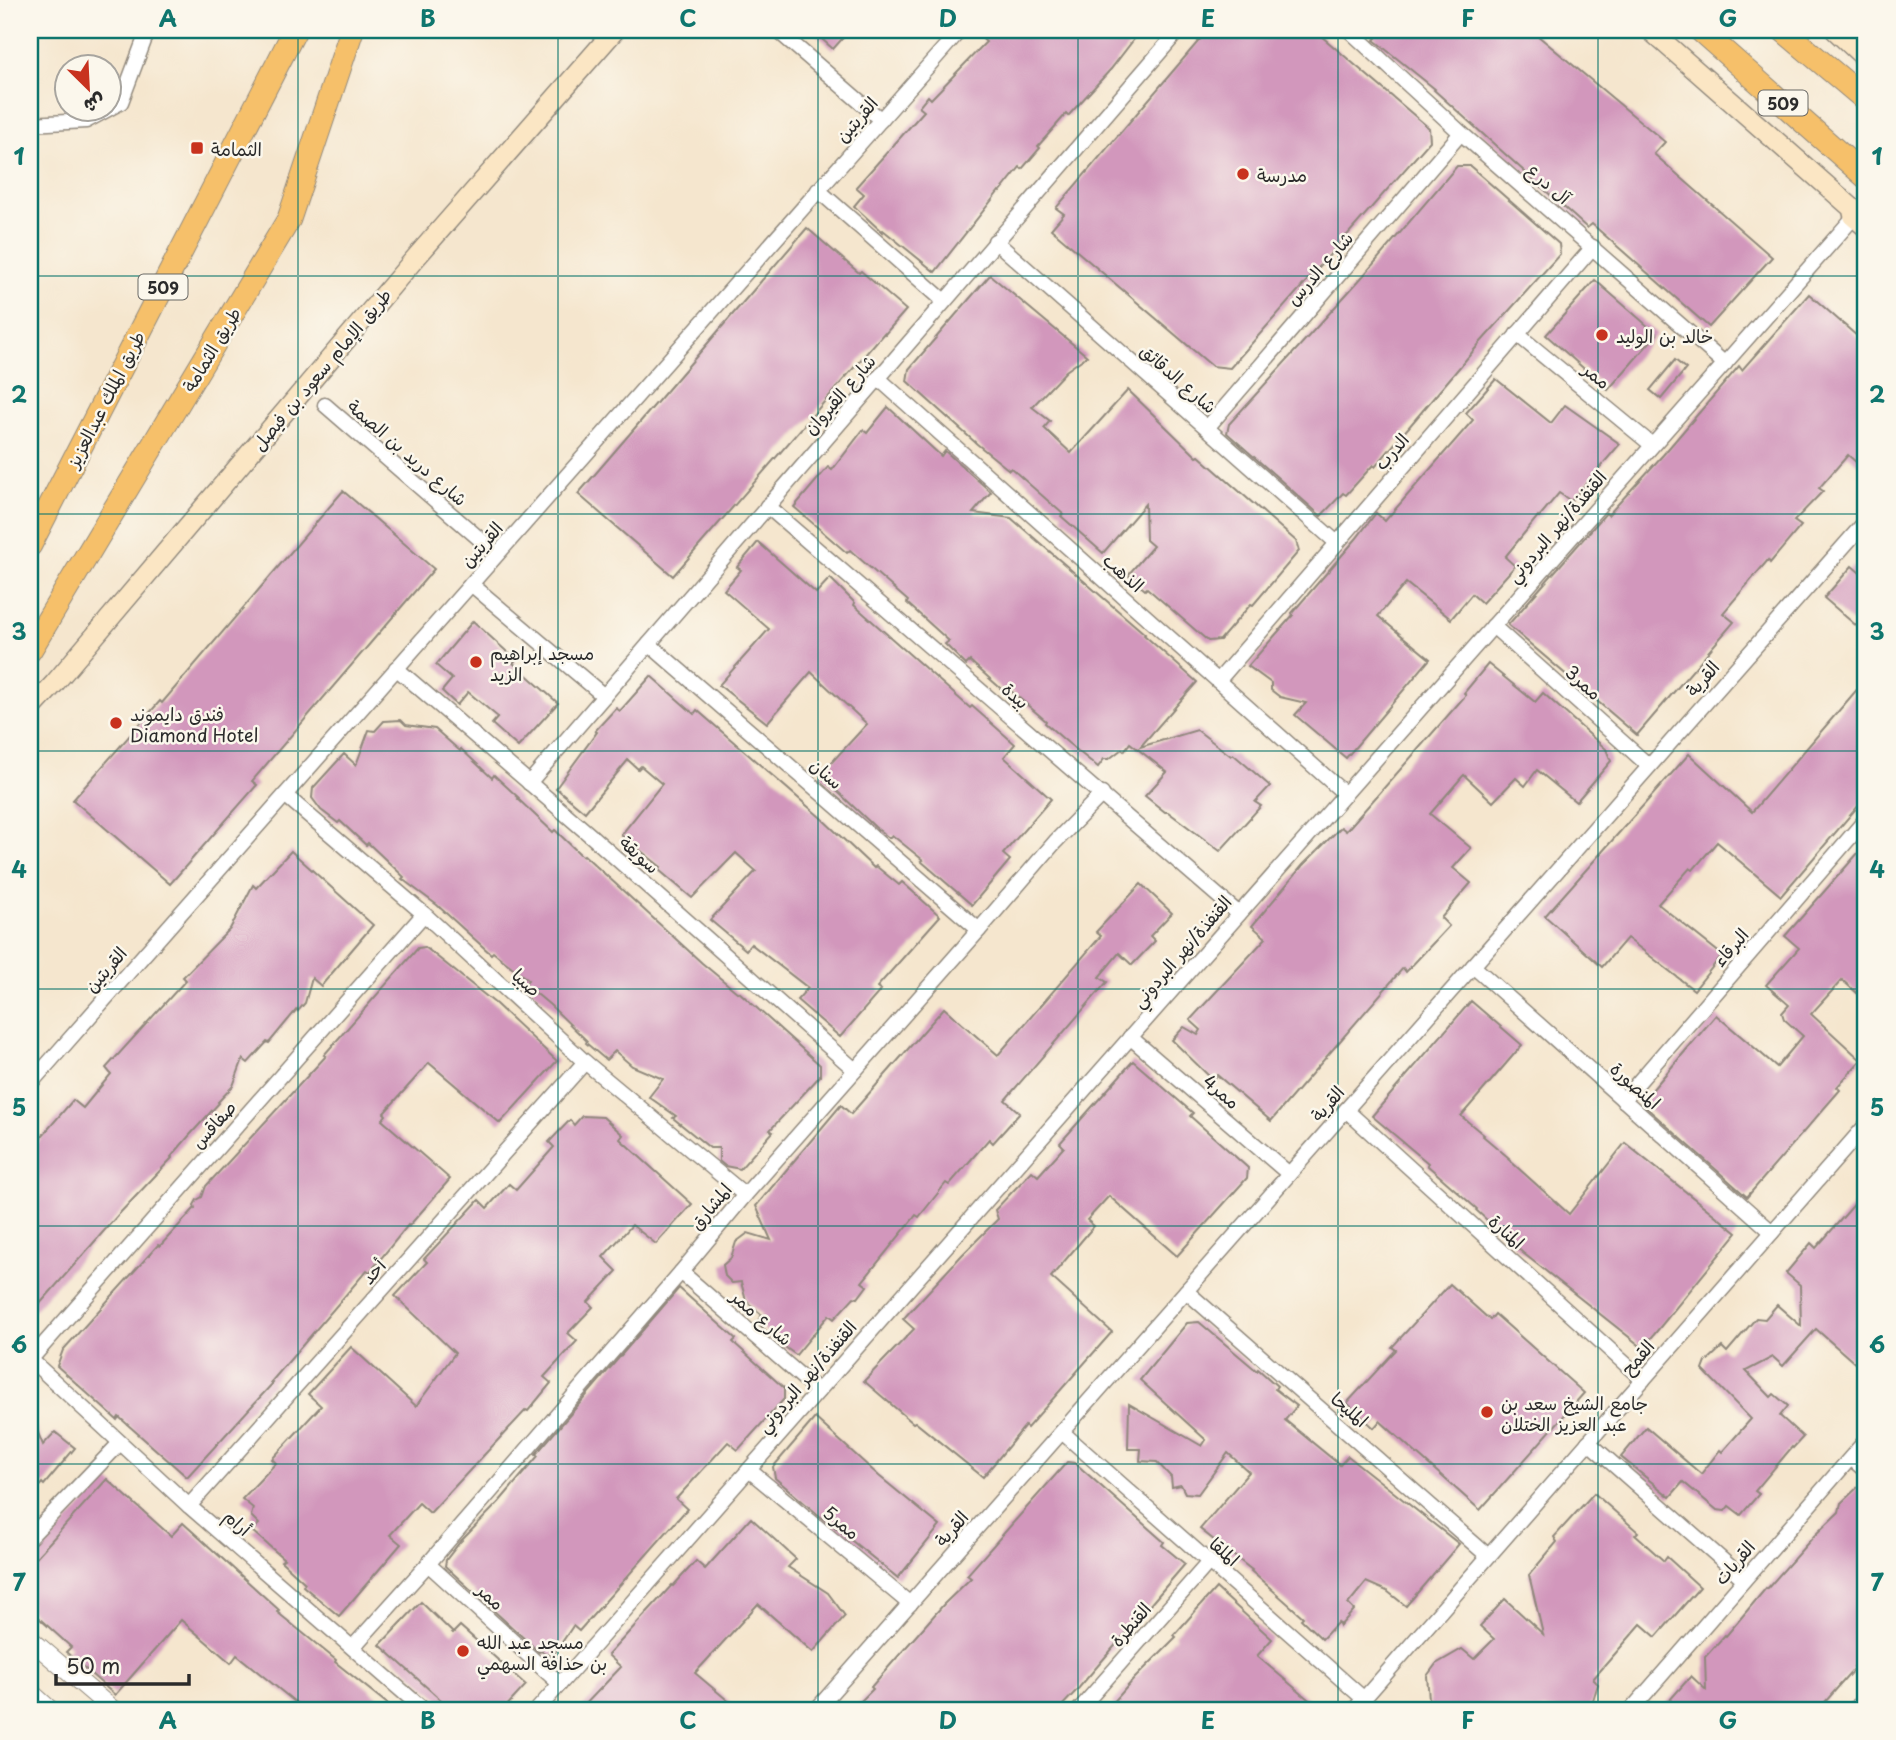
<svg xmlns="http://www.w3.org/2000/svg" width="1896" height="1740" viewBox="0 0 1896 1740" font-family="'Playpen Sans','Playpen Sans Arabic',sans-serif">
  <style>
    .building { fill: #d297bc }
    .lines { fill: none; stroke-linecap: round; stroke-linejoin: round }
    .minor-casing { stroke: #90887c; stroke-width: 17 }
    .tertiary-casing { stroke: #90887c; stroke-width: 20 }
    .secondary-casing { stroke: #90887c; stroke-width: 22 }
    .primary-casing { stroke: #90887c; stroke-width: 25 }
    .minor { stroke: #fff; stroke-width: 14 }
    .tertiary { stroke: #fff; stroke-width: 18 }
    .secondary { stroke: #fbe6c4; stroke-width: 19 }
    .primary { stroke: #f6c06b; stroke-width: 23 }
    .grid { fill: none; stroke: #0f766e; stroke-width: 2; stroke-opacity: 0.55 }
    .poi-dot { fill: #c8321e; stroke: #fbf7ec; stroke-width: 2.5 }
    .labels { text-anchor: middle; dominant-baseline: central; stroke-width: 5; stroke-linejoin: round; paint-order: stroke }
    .shield { fill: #fbf7ec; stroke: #696865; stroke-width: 2 }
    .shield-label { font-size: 16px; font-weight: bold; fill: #2b2b2b }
    .street-label { font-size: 18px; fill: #2b2b2b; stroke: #fbf7ec }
    .poi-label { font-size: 18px; fill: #2b2b2b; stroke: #fbf7ec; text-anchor: start }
    .neatline { fill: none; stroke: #0f766e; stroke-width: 2.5 }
    .grid-label { font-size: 23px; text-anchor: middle; font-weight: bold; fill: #0f766e }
  </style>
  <rect width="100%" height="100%" fill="#fbf7ec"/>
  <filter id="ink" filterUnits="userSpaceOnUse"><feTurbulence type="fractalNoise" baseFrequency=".0143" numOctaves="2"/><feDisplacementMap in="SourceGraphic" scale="14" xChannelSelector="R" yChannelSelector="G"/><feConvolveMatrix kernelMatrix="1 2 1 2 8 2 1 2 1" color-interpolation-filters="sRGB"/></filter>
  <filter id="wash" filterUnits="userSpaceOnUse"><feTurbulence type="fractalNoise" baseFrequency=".00686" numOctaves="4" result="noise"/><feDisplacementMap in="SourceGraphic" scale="28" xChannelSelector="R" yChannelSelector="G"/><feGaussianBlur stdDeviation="1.57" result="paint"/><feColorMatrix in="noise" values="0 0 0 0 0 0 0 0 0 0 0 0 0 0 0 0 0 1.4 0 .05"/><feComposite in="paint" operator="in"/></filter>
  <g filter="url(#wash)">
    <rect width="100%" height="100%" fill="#f5e6ce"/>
    <g id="blocks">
      <g class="building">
        <path d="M812,30H850L833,49Z"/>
        <path d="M973,30H1141L1111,69L1068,116L1066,114L1038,146L1040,148L1022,169L1020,167L1000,192L999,191L935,272L883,230L882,232L854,206L864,194L856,187L924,111L919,107L928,96L931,99L986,42Z"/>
        <path d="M1208,30H1314L1429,128L1430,141L1230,368L1212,366L1051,229L1064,214L1056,208Z"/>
        <path d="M1366,30H1531L1665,142L1654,154L1772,257L1709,327L1592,224L1587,228L1434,90L1435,89L1374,40L1376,38Z"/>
        <path d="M1457,166H1470L1559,244L1560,254L1480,343L1375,467L1373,465L1346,495L1343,493L1321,516L1227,433L1229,424L1364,275Z"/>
        <path d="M807,228L859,273L861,271L906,310L885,334L884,333L673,576L578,494Z"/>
        <path d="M990,275L1087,356L1066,371L1032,407L1050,421L1044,428L1071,453L1128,390L1197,457L1199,456L1296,541L1299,551L1253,605L1251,604L1220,640L1208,641L1147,588L1145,590L1128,575L1153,546L1146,540L1145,504L1103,553L1061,516L1063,514L1011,468L1009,470L977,444L907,381L909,369Z"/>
        <path d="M1595,280L1657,334L1608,390L1546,335Z"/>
        <path d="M1809,294L1866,344V471L1848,455L1819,488L1823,491L1794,521L1801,526L1770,563L1768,560L1723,613L1734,622L1637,735L1508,625L1606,513L1608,515L1663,455L1739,366L1742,370Z"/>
        <path d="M1675,360L1686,369L1661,399L1650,390Z"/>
        <path d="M1496,379L1551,423L1565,405L1620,444L1571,501L1559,493L1539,517L1538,516L1505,557L1515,566L1482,603L1472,594L1451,619L1406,583L1378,616L1430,659L1346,758L1295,715L1306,703L1280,697L1271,690V683L1248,666L1293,615L1292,613L1356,539L1376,513L1385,521L1473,420L1466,413Z"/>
        <path d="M888,407L941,456L945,451L991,492L973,513L1011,518L1145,634L1144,635L1197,682L1140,747L1197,730L1231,756L1233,754L1270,786L1255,802L1261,806L1220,851L1168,812H1165L1145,796L1167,772L1130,743L1124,751L1122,749L1109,759H1104L1098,767L1068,743L1045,723L1046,721L1011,691L1008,695L970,661L966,665L945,644L949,641L907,603L908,601L850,550L847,553L794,507L828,467L832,470L863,430L867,433Z"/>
        <path d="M343,491L434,569L252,781L257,785L170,884L73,800L160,701L162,703Z"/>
        <path d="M758,542L816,593L830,578L855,603L854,605L970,708L972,706L1015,744L1004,757L1051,799L1003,854L1010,860L972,905L921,861L923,860L892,835L889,838L875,827L820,775L867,724L811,672L767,723L719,685L769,629L724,590L741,570L737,567Z"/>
        <path d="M1852,566L1866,578V634L1824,598Z"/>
        <path d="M473,621L516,660L513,663L558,703L518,747L492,724L498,717L468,692L457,705L442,691L452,679L436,665Z"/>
        <path d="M1488,664L1535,702L1543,693L1606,749L1611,761L1576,802L1537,770L1525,786L1516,778L1493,802L1464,775L1462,777L1430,814L1471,848L1453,868L1471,883L1441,918L1449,926L1406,972L1403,968L1271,1121L1217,1075L1213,1080L1172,1040L1184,1027L1198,1035L1201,1030L1190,1020L1266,938L1252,926L1303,865L1341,827L1346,831L1466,695L1464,693Z"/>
        <path d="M651,676L694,714L697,710L820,817L874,868L876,866L899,885L902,882L940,916L877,987L881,990L840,1037L797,1000L808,988L751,944L746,950L710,920L756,871L736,853L692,898L659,870L661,867L621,835L662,784L641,766L638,769L628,760L585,812L556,788L597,732L595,731L616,708L620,711Z"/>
        <path d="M1866,679V797L1781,896L1717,842L1693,870L1690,868L1658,904L1722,955L1694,990L1627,938L1602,967L1545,916L1689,754L1752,812Z"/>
        <path d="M401,720L406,725L435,729L460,751L461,749L492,778L494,775L519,798L518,799L553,832L555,830L582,856L584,855L702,963L738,993L739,992L820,1065V1076L770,1130L773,1132L740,1169L725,1166L719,1161V1148H710L673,1118L676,1116L649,1097L663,1079L632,1066L615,1051L606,1060L586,1043L587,1041L550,1005L525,984L528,980L493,952L491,954L437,905L402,879L404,877L368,843L366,845L340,821L338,823L321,810L312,798L313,788L344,754L356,765L369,730L375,731L384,721Z"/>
        <path d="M1866,844V1001L1842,980L1811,1014L1861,1060L1837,1087L1840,1090L1747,1197L1641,1103L1716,1015L1777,1067L1803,1036L1784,1019L1782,1013L1789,1005L1766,985L1799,948L1785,936Z"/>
        <path d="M291,851L373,925L321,986L312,978L305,1003L298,1011L297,1009L269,1043L267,1042L248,1063L243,1059L233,1086L218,1102L219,1103L189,1136L171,1157L172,1158L118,1215L30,1315V1150L73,1100L83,1108L111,1074L106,1068L186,980L183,977L230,929L253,885L256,888Z"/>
        <path d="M1141,884L1172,913L1150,936L1155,941L1132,965L1119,953L1099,977L1107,982L1005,1100L1020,1113L993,1143L989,1139L949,1185L946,1183L919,1217L916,1215L862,1282L867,1286L858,1298L854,1297L834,1319L829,1315L796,1355L775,1340L757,1322L762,1315L746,1301L741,1282L732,1283L725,1276L723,1265L731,1258L736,1242L748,1233L771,1240L756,1206L841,1105L851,1114L944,1008L998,1055L1101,936L1096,932Z"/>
        <path d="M425,947L496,1004L557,1061L500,1123L429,1063L384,1113L386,1115L382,1120L450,1179L409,1226L408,1225L370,1272L367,1270L271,1382L273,1383L187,1477L119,1417L117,1420L57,1366L63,1350L158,1245L160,1246L195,1208L194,1205L197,1200L202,1197L206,1186L326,1056L324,1055L418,948Z"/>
        <path d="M1471,1001L1522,1045L1461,1116L1484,1135L1483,1136L1509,1158L1508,1159L1569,1214L1625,1143L1737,1233L1643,1348L1523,1253L1476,1210L1477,1209L1427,1165L1428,1163L1372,1116Z"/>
        <path d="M1133,1061L1193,1113L1190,1116L1248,1168L1247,1178L1177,1256L1109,1196L1087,1220L1094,1226L1051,1277L1112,1332L1027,1428L1025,1426L983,1477L915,1422L913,1423L864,1381L914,1329L903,1319L962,1255L998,1219L995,1210L1032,1171L1038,1176L1064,1147L1060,1143Z"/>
        <path d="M582,1116L603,1117L623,1135L620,1139L692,1204L656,1244L632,1225L603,1257L617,1271L588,1302L593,1307L568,1333L577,1341L544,1377L551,1383L528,1411L526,1410L430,1513L419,1503L390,1535L401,1544L339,1616L303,1586L305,1583L281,1561L284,1559L252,1531L259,1524L251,1516L253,1508L242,1499L276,1463L272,1459L321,1406L308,1394L351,1347L416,1406L455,1353L395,1296L427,1262L424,1259L479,1200L487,1208L509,1184L516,1190L554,1147L549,1142L570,1120L574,1125Z"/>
        <path d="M1866,1191V1373L1816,1329L1783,1366L1773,1357L1746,1371L1771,1397L1774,1394L1788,1406L1780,1416L1803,1437L1793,1448L1792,1447L1755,1491L1759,1494L1741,1515L1729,1506L1725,1511L1717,1510L1683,1482L1670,1497L1621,1457L1646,1427L1701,1474L1720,1450L1722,1452L1751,1419L1703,1370L1706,1362L1722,1347L1727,1352L1756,1318L1765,1319L1777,1305L1801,1326L1800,1285L1786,1273L1811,1243L1816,1248Z"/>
        <path d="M1450,1284L1490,1320L1495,1314L1584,1393L1480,1510L1380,1421L1374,1428L1347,1403L1396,1350L1392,1347Z"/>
        <path d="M679,1288L736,1339L733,1342L784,1388V1399L738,1450L728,1442L676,1499L687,1509L579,1631L573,1626L552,1657L541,1651L539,1652L445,1566L446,1560L460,1542L499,1502L538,1456L536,1454Z"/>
        <path d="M1199,1322L1257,1371L1258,1369L1277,1386L1275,1389L1297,1406L1285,1420L1340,1465L1348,1456L1459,1544L1406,1606L1387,1591L1366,1582L1348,1604L1354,1610L1340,1626L1338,1622L1322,1639L1301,1619L1303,1617L1251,1571L1252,1570L1200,1529L1249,1472L1228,1453L1198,1494L1185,1493L1181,1485L1172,1487L1171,1477L1157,1462L1140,1461L1141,1449H1128L1129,1404L1202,1446L1206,1440L1140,1380L1187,1323Z"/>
        <path d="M30,1414L43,1445L55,1432L75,1448L44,1485L42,1483L30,1497Z"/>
        <path d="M815,1418L879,1476L940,1526L898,1578L831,1524L828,1523L775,1478L773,1467Z"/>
        <path d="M1067,1462L1075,1463L1164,1542L1162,1545L1185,1564L1077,1690L1058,1710H852L873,1689L871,1687L944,1604L971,1578L967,1575Z"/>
        <path d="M107,1479L171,1536L183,1523L279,1610L277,1612L336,1660L335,1662L395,1710H305L237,1655L231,1663L181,1620L115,1695L66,1652L71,1647L30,1610V1564Z"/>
        <path d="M1859,1486L1866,1493V1653L1854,1667L1855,1668L1818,1710H1661L1691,1676L1706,1690L1705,1657L1725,1635L1726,1636L1766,1588L1767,1589L1814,1536L1839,1512L1841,1503Z"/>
        <path d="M1594,1493L1638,1532L1635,1535L1664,1561L1667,1557L1700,1587L1656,1637L1641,1624L1593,1679L1598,1684L1592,1704L1582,1710H1430L1427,1676L1436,1664L1462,1649L1474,1659L1494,1639L1480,1626L1505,1599L1543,1634L1529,1575L1557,1542L1554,1537Z"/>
        <path d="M751,1518L796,1559L788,1567L828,1593L845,1616L813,1652L758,1604L695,1673L739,1710H580L621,1667L608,1655L672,1585L673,1586L696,1561L705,1569Z"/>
        <path d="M1216,1588L1272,1639L1257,1656L1321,1710H1119L1112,1704L1134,1679L1176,1637L1174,1635Z"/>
        <path d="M421,1602L453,1633L460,1626L526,1685L503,1710H452L380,1645Z"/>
      </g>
    </g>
  </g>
  <g filter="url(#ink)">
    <use href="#blocks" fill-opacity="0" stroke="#90887c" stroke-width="2"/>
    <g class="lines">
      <g class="minor-casing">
        <g id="minor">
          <path d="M777,30L881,120"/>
          <path d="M1349,30L1461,133L1725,364"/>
          <path d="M30,124L86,121L121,102L148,30"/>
          <path d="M818,190L944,301"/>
          <path d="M995,241L1337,543"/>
          <path d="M1517,334L1652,445"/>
          <path d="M878,378L1345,794"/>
          <path d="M325,405L497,554"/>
          <path d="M1207,428L1461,133"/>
          <path d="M767,506L1239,914"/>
          <path d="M471,584L604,696"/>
          <path d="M1493,626L1649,766"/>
          <path d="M649,644L979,930"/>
          <path d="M396,668L590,835L855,1070"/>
          <path d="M1218,681L1593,247"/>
          <path d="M529,783L1179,30"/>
          <path d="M285,795L424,914L585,1062L745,1195"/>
          <path d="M1473,966L1772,1232"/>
          <path d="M1130,1037L1289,1174"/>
          <path d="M30,1084L960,30"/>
          <path d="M1623,1100L1866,819"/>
          <path d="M1346,1110L1643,1380"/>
          <path d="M681,1272L818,1391"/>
          <path d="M1186,1291L1488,1556"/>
          <path d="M30,1359L189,1506L424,1710"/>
          <path d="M30,1360L424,914"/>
          <path d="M1062,1432L1364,1699"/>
          <path d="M1588,1442L1744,1579"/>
          <path d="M1851,1458L1866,1471"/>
          <path d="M749,1470L910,1604"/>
          <path d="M189,1506L585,1062"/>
          <path d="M30,1537L120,1443"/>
          <path d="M428,1564L560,1684"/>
          <path d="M353,1647L428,1564L681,1272L745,1195L979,930L1055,842L1102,794"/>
          <path d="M537,1710L1854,217"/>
          <path d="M816,1710L1866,521"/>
          <path d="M1079,1710L1209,1562"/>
          <path d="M1354,1710L1866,1125"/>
          <path d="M1631,1710L1866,1440"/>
          <path d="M1854,1710L1866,1697"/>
        </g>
      </g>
      <g class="tertiary-casing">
        <g id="tertiary">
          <path d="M30,1639L113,1710"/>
          <path d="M30,1692L50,1710"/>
        </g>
      </g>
      <g class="secondary-casing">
        <g id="secondary">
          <path d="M1650,30L1852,208L1854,217L1866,227"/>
          <path d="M1835,30L1866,59"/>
          <path d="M30,710L54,684L412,262L615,30"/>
        </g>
      </g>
      <g class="primary-casing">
        <g id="primary">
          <path d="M1700,30L1866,177"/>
          <path d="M1783,30L1866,100"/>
          <path d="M30,545L295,30"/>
          <path d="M30,650L289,219L352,30"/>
        </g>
      </g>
      <use href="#minor" class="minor"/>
      <use href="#tertiary" class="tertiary"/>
      <use href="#secondary" class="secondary"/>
      <use href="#primary" class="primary"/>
    </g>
  </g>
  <path class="grid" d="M298,30V1710M558,30V1710M818,30V1710M1078,30V1710M1338,30V1710M1598,30V1710M30,276H1866M30,514H1866M30,751H1866M30,989H1866M30,1226H1866M30,1464H1866"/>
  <g class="poi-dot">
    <rect x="190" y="141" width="14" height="14" rx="3.5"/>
    <circle cx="1243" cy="174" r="7"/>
    <circle cx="1602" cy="335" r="7"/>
    <circle cx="476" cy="662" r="7"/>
    <circle cx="116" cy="723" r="7"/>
    <circle cx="1487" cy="1412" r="7"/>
    <circle cx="463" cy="1651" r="7"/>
  </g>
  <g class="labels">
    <g class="shield">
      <rect x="1758.5" y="90.5" width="49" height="25" rx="5"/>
      <rect x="138.5" y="274.5" width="49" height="25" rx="5"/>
    </g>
    <g class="shield-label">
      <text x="1783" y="103">509</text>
      <text x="163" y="287">509</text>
    </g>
    <g class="street-label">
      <text transform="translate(856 119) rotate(-49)">القريتين</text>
      <text transform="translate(1549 183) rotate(41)">آل درع</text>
      <text transform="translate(1319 268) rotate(-49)">شارع الدرس</text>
      <text transform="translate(211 349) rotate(-59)">طريق الثمامة</text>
      <text transform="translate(321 369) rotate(-50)">طريق الإمام سعود بن فيصل</text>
      <text transform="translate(1597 375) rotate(39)">ممر</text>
      <text transform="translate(1179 378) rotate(41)">شارع الدقائق</text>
      <text transform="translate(839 394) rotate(-49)">شارع القيروان</text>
      <text transform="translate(105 399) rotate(-63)">طريق الملك عبدالعزيز</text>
      <text transform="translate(1391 451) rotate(-49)">الدرب</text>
      <text transform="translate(408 452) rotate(41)">شارع دريد بن الصمة</text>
      <text transform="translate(1556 526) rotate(-49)">القنفذة/نهر البردوني</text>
      <text transform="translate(481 544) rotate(-49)">القريتين</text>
      <text transform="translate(1124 572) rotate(42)">الذهب</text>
      <text transform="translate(1702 678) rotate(-49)">القرية</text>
      <text transform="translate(1584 682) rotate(42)">ممر3</text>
      <text transform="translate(1016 695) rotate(41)">بيدة</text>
      <text transform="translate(827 773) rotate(41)">سنان</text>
      <text transform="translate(640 854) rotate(42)">سويقة</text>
      <text transform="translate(1730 947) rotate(-49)">البرقاء</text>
      <text transform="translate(1181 951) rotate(-49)">القنفذة/نهر البردوني</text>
      <text transform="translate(105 969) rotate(-49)">القريتين</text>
      <text transform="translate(527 982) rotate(43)">صبيا</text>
      <text transform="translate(1636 1085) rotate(42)">المنصورة</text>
      <text transform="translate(1222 1091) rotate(41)">ممر4</text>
      <text transform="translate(1327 1103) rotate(-49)">القرية</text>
      <text transform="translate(213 1124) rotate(-48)">صفاقس</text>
      <text transform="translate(710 1206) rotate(-50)">المشارق</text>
      <text transform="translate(1507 1231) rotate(42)">المنارة</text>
      <text transform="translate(373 1271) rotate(-48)">أحد</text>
      <text transform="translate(762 1317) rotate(41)">شارع ممر</text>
      <text transform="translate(1637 1357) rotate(-49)">القمح</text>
      <text transform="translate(806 1376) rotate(-49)">القنفذة/نهر البردوني</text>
      <text transform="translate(1350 1409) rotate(41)">المليحا</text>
      <text transform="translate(238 1522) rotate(41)">أرام</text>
      <text transform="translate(842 1522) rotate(40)">ممر5</text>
      <text transform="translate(951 1528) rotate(-49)">القرية</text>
      <text transform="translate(1225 1551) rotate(41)">الملقا</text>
      <text transform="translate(1734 1562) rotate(-49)">القريات</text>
      <text transform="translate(491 1596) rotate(43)">ممر</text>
      <text transform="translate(1130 1624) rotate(-49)">القنطرة</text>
    </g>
    <g class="poi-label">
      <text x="211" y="148">الثمامة</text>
      <text x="1257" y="174">مدرسة</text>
      <text x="1616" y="335">خالد بن الوليد</text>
      <text x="490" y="652">مسجد إبراهيم<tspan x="490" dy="21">الزيد</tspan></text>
      <text x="130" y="713">فندق دايموند<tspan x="130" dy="21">Diamond Hotel</tspan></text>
      <text x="1501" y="1402">جامع الشيخ سعد بن<tspan x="1501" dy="21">عبد العزيز الختلان</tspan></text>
      <text x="477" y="1641">مسجد عبد الله<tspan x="477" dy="21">بن حذافة السهمي</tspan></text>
    </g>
  </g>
  <rect width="1896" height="1740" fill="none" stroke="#fbf7ec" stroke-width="77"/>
  <g transform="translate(88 88) rotate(156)"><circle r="33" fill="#fbf7ec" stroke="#a8a59f" stroke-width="2"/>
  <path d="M0-5L12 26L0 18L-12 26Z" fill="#c8321e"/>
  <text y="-10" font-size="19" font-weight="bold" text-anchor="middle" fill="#2b2b2b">ش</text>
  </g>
  <path d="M56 1674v10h133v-10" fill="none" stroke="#2b2b2b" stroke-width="3.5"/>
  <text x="66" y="1674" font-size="21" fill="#2b2b2b" stroke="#fbf7ec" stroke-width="5" paint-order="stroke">50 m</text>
  <rect x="38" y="38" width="1819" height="1664" class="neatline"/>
  <g class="grid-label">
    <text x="168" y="27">A</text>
    <text x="428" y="27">B</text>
    <text x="688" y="27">C</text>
    <text x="948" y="27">D</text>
    <text x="1208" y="27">E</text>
    <text x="1468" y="27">F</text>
    <text x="1728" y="27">G</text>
    <text x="19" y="165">1</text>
    <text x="1877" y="165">1</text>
    <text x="19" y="403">2</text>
    <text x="1877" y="403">2</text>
    <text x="19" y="640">3</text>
    <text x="1877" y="640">3</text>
    <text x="19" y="878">4</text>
    <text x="1877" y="878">4</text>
    <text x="19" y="1116">5</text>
    <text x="1877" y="1116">5</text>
    <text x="19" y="1353">6</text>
    <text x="1877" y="1353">6</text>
    <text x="19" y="1591">7</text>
    <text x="1877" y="1591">7</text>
    <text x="168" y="1729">A</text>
    <text x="428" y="1729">B</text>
    <text x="688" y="1729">C</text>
    <text x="948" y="1729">D</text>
    <text x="1208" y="1729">E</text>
    <text x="1468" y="1729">F</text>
    <text x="1728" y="1729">G</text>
  </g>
</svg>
